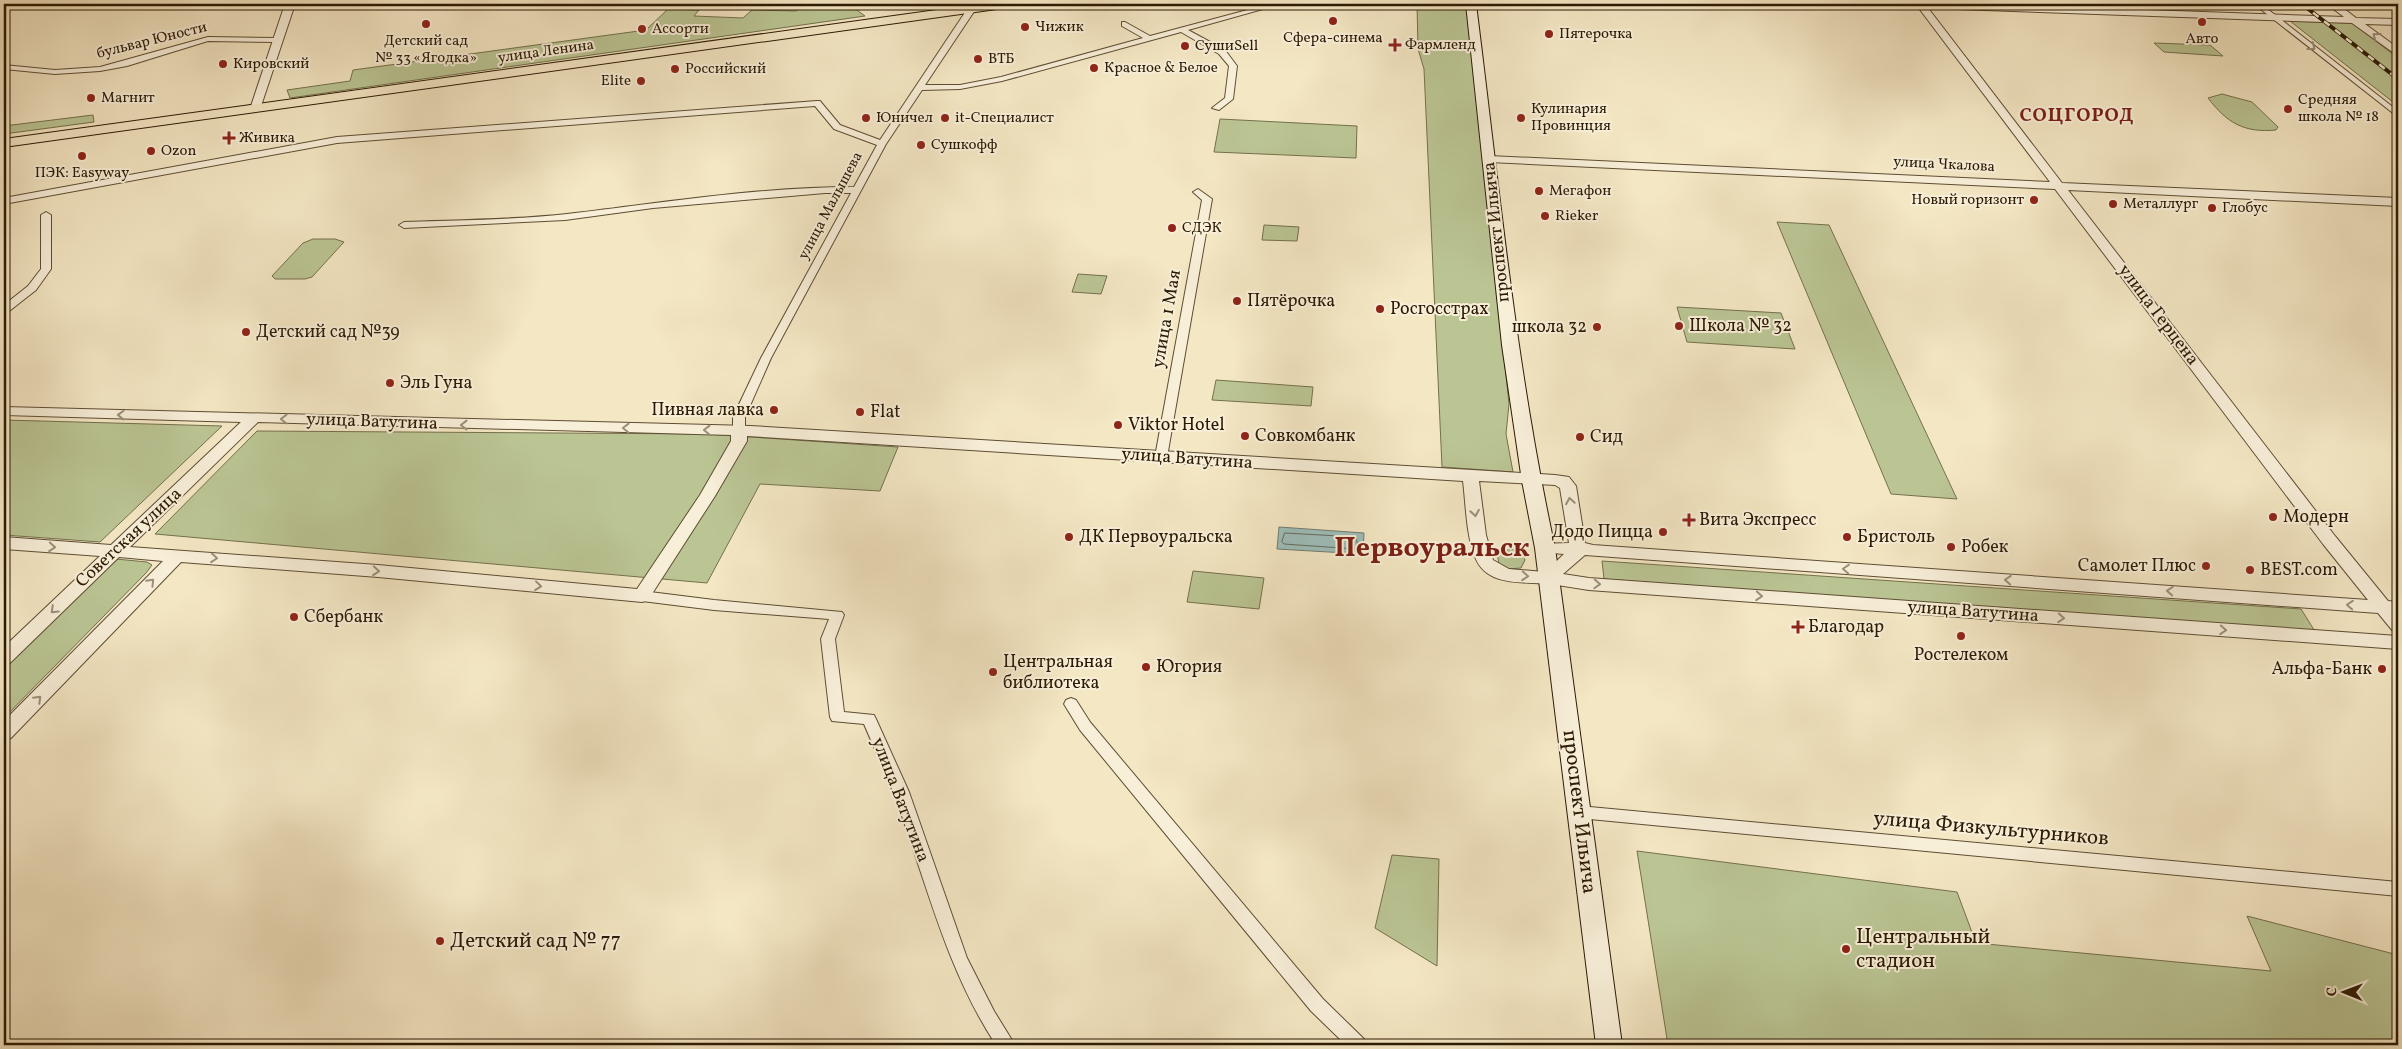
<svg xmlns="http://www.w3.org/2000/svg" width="2402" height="1049" viewBox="0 0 2402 1049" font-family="Vollkorn,serif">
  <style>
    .green { fill: #bbc594; stroke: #74704c }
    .water { fill: #9dbeba; stroke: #707c71 }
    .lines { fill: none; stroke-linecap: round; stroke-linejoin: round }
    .shore { stroke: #646c5e; stroke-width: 1 }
    .minor-casing { stroke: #5e4d33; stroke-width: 2 }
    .tertiary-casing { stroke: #5e4d33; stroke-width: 2 }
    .secondary-casing { stroke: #2c1a03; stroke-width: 2 }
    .primary-casing { stroke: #2c1a03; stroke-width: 2 }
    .minor { fill: #f8efd9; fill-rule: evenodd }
    .tertiary { fill: #f8efd9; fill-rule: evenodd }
    .secondary { fill: #f8efd9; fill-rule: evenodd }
    .primary { fill: #f4e7c4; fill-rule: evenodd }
    .rail-casing { stroke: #2c1a03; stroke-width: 4 }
    .rail { stroke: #f8efd9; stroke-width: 2.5; stroke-dasharray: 7; stroke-linecap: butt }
    .oneway { stroke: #9c8f79 }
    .poi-dot { fill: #8f2418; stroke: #f8efd9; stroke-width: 2 }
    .labels { text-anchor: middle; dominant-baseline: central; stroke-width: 4; stroke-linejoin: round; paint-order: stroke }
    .far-poi-label { font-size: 15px; fill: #2c1a03; stroke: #f8efd9; text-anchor: start }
    .far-street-label { font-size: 15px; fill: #2c1a03; stroke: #f8efd9 }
    .street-label { font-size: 18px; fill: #2c1a03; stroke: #f8efd9 }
    .poi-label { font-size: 18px; fill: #2c1a03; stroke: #f8efd9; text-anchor: start }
    .far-district-label { font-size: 19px; font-weight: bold; letter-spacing: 1px; fill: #7a1f14; stroke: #f8efd9 }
    .near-street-label { font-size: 21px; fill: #2c1a03; stroke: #f8efd9 }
    .near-poi-label { font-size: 21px; fill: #2c1a03; stroke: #f8efd9; text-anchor: start }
    .town-label { font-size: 28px; font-weight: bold; fill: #7a1f14; stroke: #f8efd9 }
  </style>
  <rect width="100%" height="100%" fill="#f4e7c4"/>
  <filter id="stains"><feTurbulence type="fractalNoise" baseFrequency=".004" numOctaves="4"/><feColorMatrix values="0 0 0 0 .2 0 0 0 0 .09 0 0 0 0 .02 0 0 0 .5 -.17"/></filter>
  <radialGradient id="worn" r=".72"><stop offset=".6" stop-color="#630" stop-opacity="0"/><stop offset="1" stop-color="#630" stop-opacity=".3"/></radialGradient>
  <g class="green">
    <path d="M804,4L850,5L865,16L290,98L287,90L350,81L353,70L646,30L668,9L699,10L694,16L743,18L752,10L796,11Z"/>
    <path d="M1417,4H1467L1509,404L1506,434L1513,472L1442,467L1424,69L1418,49Z"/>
    <path d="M2290,21L2352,23L2398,58V106Z"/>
    <path d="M2154,43L2210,45L2223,56L2164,52Z"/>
    <path d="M2222,94L2252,102L2278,127L2276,130C2244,133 2227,123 2208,98Z"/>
    <path d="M93,115L94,122L4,134V126Z"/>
    <path d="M1220,119L1357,126L1356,158L1214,152Z"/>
    <path d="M1777,222L1829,225L1957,499L1891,494Z"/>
    <path d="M1264,225L1299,227L1297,241L1262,240Z"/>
    <path d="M313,239H335L344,242L312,277L305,279H275L272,276L303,243Z"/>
    <path d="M1078,274L1107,276L1101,294L1072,292Z"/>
    <path d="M1677,307L1781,313L1795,349L1687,342Z"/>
    <path d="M1216,380L1313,387L1311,406L1212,400Z"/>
    <path d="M4,420L222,426L100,542L4,535Z"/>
    <path d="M257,431L707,434L898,447L880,491L760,484L707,583L155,534Z"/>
    <path d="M1511,549L1522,552L1525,560L1521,568L1509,569L1499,564L1497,553Z"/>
    <path d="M116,559L147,562L152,565L146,573L4,718V665L96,575Z"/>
    <path d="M1602,561L2301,609L2316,633L1604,579Z"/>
    <path d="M1193,571L1264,578L1259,609L1187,602Z"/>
    <path d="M1637,851L1957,892L1976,943L2271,971L2247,916L2398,955V1045H1668Z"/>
    <path d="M1392,855L1439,859L1437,966L1375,928Z"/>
  </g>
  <path class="water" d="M1279,527L1364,533L1363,554L1277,549Z"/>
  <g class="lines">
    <path class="shore" d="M1285,533L1356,537L1358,547L1356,549L1284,544L1282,542Z"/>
    <g class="minor-casing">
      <g id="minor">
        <path d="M1270,4H1281L1188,30L1225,50L1237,66L1233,99L1219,110L1212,108L1225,98L1229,66L1219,54L1181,32L1002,81L960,89L922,90L886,144L771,358L745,417V431L739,435L733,431V417L761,358L851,193H825L653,208L565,220L404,228L399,225L404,222C458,220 513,220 567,214C662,203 758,187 854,187L877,145L834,129L815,106L337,143L4,204V198L337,137L817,101H820L840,125L880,140L970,5L977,7L925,85H960L1001,77L1143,38L1122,26V22H1125L1150,36Z"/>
        <path d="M2254,4H2261L2398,111V117Z"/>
        <path d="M208,37L278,38L282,40L278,42L208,41L127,66L100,71L55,74L4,69V65L55,70L100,67Z"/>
        <path d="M1198,189L1212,199L1167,457L1161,461L1155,457L1202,200L1193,192Z"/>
        <path d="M46,212L51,215V269L36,290L8,312L4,313V305L28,286L41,269V215Z"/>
        <path d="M642,591L714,600L842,612L844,615L835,639L844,712L874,715L876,719L909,792L967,958L994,1011L1015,1045H996C947,970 927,885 897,802C887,775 875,750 864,724L832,721L830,717L821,639L829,619L714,610L642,601L637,599L635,596L637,593Z"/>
        <path d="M1071,698L1076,700L1090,722L1323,999L1364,1039L1367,1045H1346L1311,1011L1080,730L1064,704L1066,700Z"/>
        <path d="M1579,806L2398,882V896L1579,818L1574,817L1571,812L1574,807Z"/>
      </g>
    </g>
    <g class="tertiary-casing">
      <g id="tertiary">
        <path d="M285,4H295L260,109L255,112L251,111L250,109Z"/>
        <path d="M1900,4H1974L2344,17L2327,4H2338L2356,18L2398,19V25L2365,24L2398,48V56L2352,23L1928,8L2062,183L2398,198V206L2068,190L2335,536L2388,601L2398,602V631L2392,630L2378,613L1585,555L1563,574L1589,578L2398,636V649L1589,590C1576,588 1563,586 1551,584C1524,581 1487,588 1475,557C1466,534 1466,505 1463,481L747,436V441L715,496L648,600L642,602L378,577L181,562L11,738L4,740V721L163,561L119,557L10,663L4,665V647L100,556L4,549V537L111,545L241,422L4,415V407L750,426L1555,475L1569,477L1576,486L1585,543L1593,545L2368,600L2323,544L2055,189L1489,162L1483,159L1489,156L2050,182L1918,7H1904ZM258,422L731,435V441L700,495L637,589L378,565L130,547ZM1479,481L1555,485L1560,488L1569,543L1539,544L1537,548L1539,552L1564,554L1545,572L1509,569L1493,560L1486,535Z"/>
      </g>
    </g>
    <g class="secondary-casing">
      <path id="secondary" d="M1466,4H1476C1499,186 1516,368 1555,548L1622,1045H1596L1535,548L1522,481L1502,345Z"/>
    </g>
    <g class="primary-casing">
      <path id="primary" d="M980,4H1010L1004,8L4,147V139Z"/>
    </g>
    <use href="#minor" class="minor"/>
    <use href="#tertiary" class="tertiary"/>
    <use href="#secondary" class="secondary"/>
    <use href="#primary" class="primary"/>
    <g class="rail-casing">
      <path id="rail" d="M2302,4L2398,79"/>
    </g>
    <use href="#rail" class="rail"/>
  </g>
  <defs><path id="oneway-chevron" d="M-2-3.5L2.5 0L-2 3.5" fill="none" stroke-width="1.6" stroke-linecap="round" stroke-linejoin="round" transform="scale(1.25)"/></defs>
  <g class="oneway">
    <use href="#oneway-chevron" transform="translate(2376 36) rotate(-144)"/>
    <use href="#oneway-chevron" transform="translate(2312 47) rotate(38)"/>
    <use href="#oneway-chevron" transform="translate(121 415) rotate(-178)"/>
    <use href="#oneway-chevron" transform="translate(284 419) rotate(-179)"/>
    <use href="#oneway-chevron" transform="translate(464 425) rotate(-179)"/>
    <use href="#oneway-chevron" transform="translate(626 428) rotate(-179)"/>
    <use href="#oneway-chevron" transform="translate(707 430) rotate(-179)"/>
    <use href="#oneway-chevron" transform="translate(1570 501) rotate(-99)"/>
    <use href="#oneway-chevron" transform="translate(1475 513) rotate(81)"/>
    <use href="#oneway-chevron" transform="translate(52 547) rotate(4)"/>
    <use href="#oneway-chevron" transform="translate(214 558) rotate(5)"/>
    <use href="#oneway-chevron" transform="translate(1846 569) rotate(-176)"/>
    <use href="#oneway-chevron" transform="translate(376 571) rotate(5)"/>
    <use href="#oneway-chevron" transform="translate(1525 576) rotate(4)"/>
    <use href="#oneway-chevron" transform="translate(2008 580) rotate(-176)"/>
    <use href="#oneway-chevron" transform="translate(151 582) rotate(-46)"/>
    <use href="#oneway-chevron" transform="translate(1597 584) rotate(3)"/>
    <use href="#oneway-chevron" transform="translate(538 586) rotate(6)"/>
    <use href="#oneway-chevron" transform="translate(2170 591) rotate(-176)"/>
    <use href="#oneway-chevron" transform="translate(1759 596) rotate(4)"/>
    <use href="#oneway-chevron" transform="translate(2350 605) rotate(-176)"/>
    <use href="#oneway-chevron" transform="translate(54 610) rotate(136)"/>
    <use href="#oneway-chevron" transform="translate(2061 618) rotate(4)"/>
    <use href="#oneway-chevron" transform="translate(2223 630) rotate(4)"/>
    <use href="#oneway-chevron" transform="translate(38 699) rotate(-45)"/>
  </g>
  <g class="poi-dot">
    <circle cx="1333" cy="21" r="5"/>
    <circle cx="2202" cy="22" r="5"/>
    <circle cx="426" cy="24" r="5"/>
    <circle cx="1025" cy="27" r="5"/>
    <circle cx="642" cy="29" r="5"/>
    <circle cx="1549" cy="34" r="5"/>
    <path d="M1392.5 37.5h5v5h5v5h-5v5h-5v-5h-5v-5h5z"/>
    <circle cx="1185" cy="46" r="5"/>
    <circle cx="978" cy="59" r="5"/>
    <circle cx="223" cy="64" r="5"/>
    <circle cx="1094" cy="68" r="5"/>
    <circle cx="675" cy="69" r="5"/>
    <circle cx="641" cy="81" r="5"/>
    <circle cx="91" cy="98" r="5"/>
    <circle cx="2288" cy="109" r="5"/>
    <circle cx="866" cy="118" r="5"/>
    <circle cx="945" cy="118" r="5"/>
    <circle cx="1521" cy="118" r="5"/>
    <path d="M226.5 130.5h5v5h5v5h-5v5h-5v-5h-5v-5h5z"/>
    <circle cx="921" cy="145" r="5"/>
    <circle cx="151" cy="151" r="5"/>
    <circle cx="82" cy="156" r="5"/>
    <circle cx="1539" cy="191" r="5"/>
    <circle cx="2034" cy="200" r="5"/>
    <circle cx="2113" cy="204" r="5"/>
    <circle cx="2212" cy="208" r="5"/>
    <circle cx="1545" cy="216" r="5"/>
    <circle cx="1172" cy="228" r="5"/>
    <circle cx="1237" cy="301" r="5"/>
    <circle cx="1380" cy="309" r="5"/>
    <circle cx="1679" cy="326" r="5"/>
    <circle cx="1597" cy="327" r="5"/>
    <circle cx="246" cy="332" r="5"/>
    <circle cx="390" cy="383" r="5"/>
    <circle cx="774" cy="410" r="5"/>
    <circle cx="860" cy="412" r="5"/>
    <circle cx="1118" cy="425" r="5"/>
    <circle cx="1245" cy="436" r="5"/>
    <circle cx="1580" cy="437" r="5"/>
    <circle cx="2273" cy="517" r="5"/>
    <path d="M1686.5 512.5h5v5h5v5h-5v5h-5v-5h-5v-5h5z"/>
    <circle cx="1663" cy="532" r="5"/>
    <circle cx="1069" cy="537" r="5"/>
    <circle cx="1847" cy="537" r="5"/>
    <circle cx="1951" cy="547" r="5"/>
    <circle cx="2206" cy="566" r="5"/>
    <circle cx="2250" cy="570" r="5"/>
    <circle cx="294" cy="617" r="5"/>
    <path d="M1795.5 619.5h5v5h5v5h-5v5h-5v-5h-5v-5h5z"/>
    <circle cx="1961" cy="636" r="5"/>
    <circle cx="1146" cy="667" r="5"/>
    <circle cx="2382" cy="669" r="5"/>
    <circle cx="993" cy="672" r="5"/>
    <circle cx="440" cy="941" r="5"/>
    <circle cx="1846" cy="949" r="5"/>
  </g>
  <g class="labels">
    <g class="far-poi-label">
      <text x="1035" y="27">Чижик</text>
      <text x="652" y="29">Ассорти</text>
      <text x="1559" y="34">Пятерочка</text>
      <text x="1333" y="38" text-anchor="middle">Сфера-синема</text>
      <text x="2202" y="39" text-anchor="middle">Авто</text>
      <text x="426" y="41" text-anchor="middle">Детский сад<tspan x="426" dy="17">№ 33 «Ягодка»</tspan></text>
      <text x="1405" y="45">Фармленд</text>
      <text x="1195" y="46">СушиSell</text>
      <text x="988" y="59">ВТБ</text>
      <text x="233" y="64">Кировский</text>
      <text x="1104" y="68">Красное &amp; Белое</text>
      <text x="685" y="69">Российский</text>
      <text x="631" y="81" text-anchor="end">Elite</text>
      <text x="101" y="98">Магнит</text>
      <text x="2298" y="100">Средняя<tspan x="2298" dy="17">школа № 18</tspan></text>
      <text x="1531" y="109">Кулинария<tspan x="1531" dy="17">Провинция</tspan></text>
      <text x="876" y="118">Юничел</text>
      <text x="955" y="118">it-Специалист</text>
      <text x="239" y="138">Живика</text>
      <text x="931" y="145">Сушкофф</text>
      <text x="161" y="151">Ozon</text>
      <text x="82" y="173" text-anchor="middle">ПЭК: Easyway</text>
      <text x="1549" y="191">Мегафон</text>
      <text x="2024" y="200" text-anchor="end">Новый горизонт</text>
      <text x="2123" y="204">Металлург</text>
      <text x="2222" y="208">Глобус</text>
      <text x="1555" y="216">Rieker</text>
      <text x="1182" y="228">СДЭК</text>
    </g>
    <g class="far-street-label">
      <text transform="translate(152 41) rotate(-14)">бульвар Юности</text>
      <text transform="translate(546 52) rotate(-8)">улица Ленина</text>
      <text transform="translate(1944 165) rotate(3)">улица Чкалова</text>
      <text transform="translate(831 206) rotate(-62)">улица Малышева</text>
    </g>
    <g class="street-label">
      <text transform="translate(1497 232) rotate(-96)">проспект Ильича</text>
      <text transform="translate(2158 315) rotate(53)">улица Герцена</text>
      <text transform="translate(1167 319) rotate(-80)">улица 1 Мая</text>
      <text transform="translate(372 422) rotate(2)">улица Ватутина</text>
      <text transform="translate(1187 459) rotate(4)">улица Ватутина</text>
      <text transform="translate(129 538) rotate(-43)">Советская улица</text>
      <text transform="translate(1973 612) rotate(4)">улица Ватутина</text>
      <text transform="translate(900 800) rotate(69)">улица Ватутина</text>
    </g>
    <g class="poi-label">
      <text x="1247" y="301">Пятёрочка</text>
      <text x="1390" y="309">Росгосстрах</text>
      <text x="1689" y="326">Школа № 32</text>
      <text x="1587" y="327" text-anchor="end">школа 32</text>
      <text x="256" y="332">Детский сад №39</text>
      <text x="400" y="383">Эль Гуна</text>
      <text x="764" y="410" text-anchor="end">Пивная лавка</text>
      <text x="870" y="412">Flat</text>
      <text x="1128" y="425">Viktor Hotel</text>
      <text x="1255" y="436">Совкомбанк</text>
      <text x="1590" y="437">Сид</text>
      <text x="2283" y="517">Модерн</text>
      <text x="1699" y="520">Вита Экспресс</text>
      <text x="1653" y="532" text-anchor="end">Додо Пицца</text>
      <text x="1079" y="537">ДК Первоуральска</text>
      <text x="1857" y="537">Бристоль</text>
      <text x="1961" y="547">Робек</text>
      <text x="2196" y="566" text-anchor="end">Самолет Плюс</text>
      <text x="2260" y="570">BEST.com</text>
      <text x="304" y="617">Сбербанк</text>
      <text x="1808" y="627">Благодар</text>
      <text x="1961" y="655" text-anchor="middle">Ростелеком</text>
      <text x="1003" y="662">Центральная<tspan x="1003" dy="21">библиотека</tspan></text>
      <text x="1156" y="667">Югория</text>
      <text x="2372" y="669" text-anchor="end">Альфа-Банк</text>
    </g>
    <g class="far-district-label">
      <text x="2077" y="116">СОЦГОРОД</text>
    </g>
    <g class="near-street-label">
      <text transform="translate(1579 812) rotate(83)">проспект Ильича</text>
      <text transform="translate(1991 829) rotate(5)">улица Физкультурников</text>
    </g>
    <g class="near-poi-label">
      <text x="1856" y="937">Центральный<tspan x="1856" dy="24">стадион</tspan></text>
      <text x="450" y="941">Детский сад № 77</text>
    </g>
    <g class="town-label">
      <text x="1432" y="548">Первоуральск</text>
    </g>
  </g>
  <rect width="2402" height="1049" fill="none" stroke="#f4e7c4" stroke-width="20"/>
  <rect x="5" y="5" width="2392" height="1039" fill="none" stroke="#2c1a03" stroke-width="2.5"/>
  <rect x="10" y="10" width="2382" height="1029" fill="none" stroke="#2c1a03"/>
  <g transform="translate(2344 992) rotate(271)" stroke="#f8efd9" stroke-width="4" paint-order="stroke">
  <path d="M0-4L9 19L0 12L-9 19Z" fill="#2c1a03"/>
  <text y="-8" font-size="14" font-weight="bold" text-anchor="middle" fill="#2c1a03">С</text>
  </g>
  <rect width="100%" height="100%" filter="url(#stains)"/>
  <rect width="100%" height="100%" fill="url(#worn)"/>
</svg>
